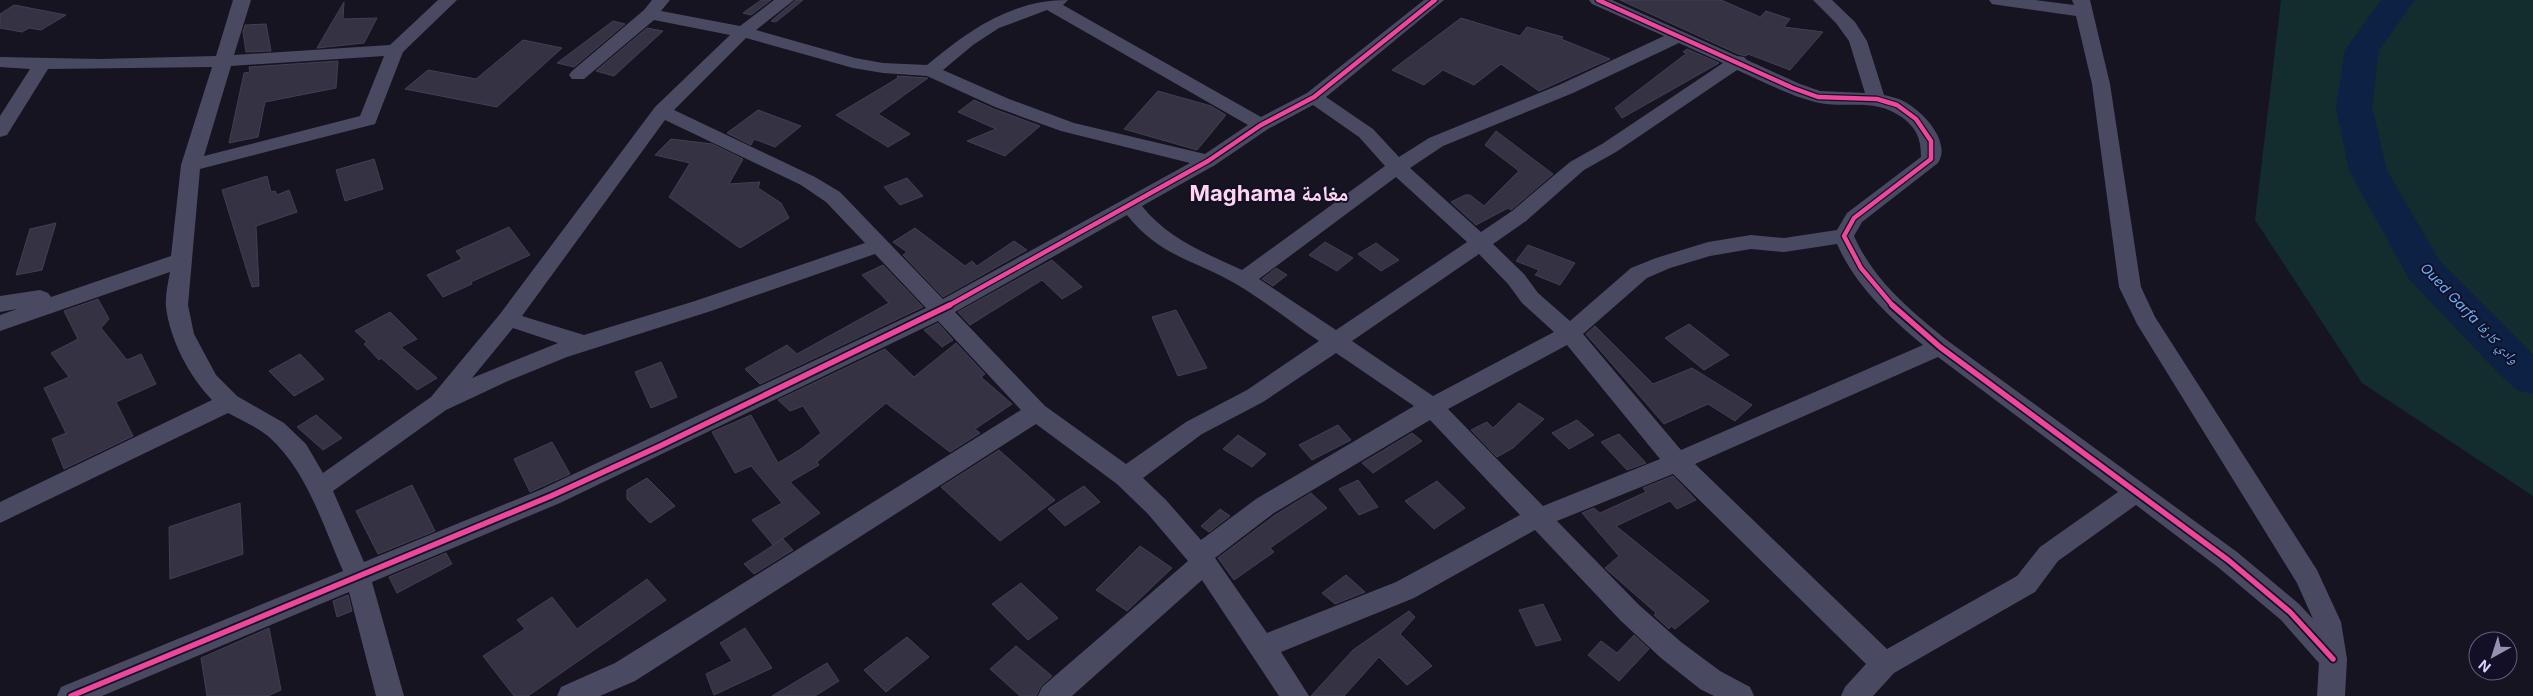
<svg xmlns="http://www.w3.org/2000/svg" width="2533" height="696" viewBox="0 0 2533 696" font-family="Inter,'Noto Naskh Arabic',sans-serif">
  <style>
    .green { fill: #132c2d }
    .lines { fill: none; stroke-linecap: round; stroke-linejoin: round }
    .river { fill: #0d2144; fill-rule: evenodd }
    .building { fill: #343243; stroke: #433f54 }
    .minor { fill: #4a4962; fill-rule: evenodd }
    .cycleway-far1-casing { stroke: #130f26; stroke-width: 7 }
    .cycleway-casing { stroke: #130f26; stroke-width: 9 }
    .cycleway-far1 { stroke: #ed469a; stroke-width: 4.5 }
    .cycleway { stroke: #ed469a; stroke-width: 5.5 }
    .labels { text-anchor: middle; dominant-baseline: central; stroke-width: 4; stroke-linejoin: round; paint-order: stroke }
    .water-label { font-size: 14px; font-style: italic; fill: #62b6ff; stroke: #130f26 }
    .town-label { font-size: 22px; font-weight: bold; fill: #ffd6f0; stroke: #130f26 }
  </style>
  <rect width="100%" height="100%" fill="#161421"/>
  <path class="green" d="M2281,0H2533V496L2362,383L2255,220Z"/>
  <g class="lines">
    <path class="river" d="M2381,0H2415L2379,50L2372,107L2387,170L2439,260L2533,354V394L2517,390L2499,374L2409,279L2349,170L2336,107L2345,50Z"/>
  </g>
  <g class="building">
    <path d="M761,0H771L751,15L743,13Z"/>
    <path d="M796,0H803L776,22L771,21Z"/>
    <path d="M1620,0H1721L1760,17L1766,11L1790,19L1784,27L1823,32L1790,70L1748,54L1746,56L1738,54Z"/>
    <path d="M344,2L343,19L377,18L364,43L317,48Z"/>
    <path d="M14,5L66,15L41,30L29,28L22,32L0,28V14Z"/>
    <path d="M1461,18L1520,36L1527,27L1563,37L1561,39L1610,59L1539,91L1501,64L1474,85L1443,70L1424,85L1392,70Z"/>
    <path d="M613,21L625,24L574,67L557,63Z"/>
    <path d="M266,24L271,51L246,52L243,32L245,25Z"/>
    <path d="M647,28L663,31L614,76L596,71Z"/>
    <path d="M523,40L562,48L497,107L405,89L428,70L476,79Z"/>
    <path d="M1687,49L1719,63L1622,118L1615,108L1687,53L1683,52Z"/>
    <path d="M338,61L336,88L265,102L258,137L229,143L244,73L250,72L249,67Z"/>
    <path d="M897,76L928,78L878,114L910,134L888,147L836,115L898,78Z"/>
    <path d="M1158,91L1211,106L1226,115L1197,150L1124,129Z"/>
    <path d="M974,100L994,109L1040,126L1005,156L967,141L996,129L958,112Z"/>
    <path d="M758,110L801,126L775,147L754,139L751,145L727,133Z"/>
    <path d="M1496,131L1553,174L1511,210L1508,208L1476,225L1451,202L1465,195H1470L1484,206L1519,171L1485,145Z"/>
    <path d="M671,139L712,144L743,159L729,184L760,182L758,188L781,203L789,218L740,248L669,197L690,163L655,155Z"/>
    <path d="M374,159L383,189L345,201L336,170Z"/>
    <path d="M267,176L271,192L275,191L277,195L289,190L297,212L256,226L259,286L252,287L222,190Z"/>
    <path d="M907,178L923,196L900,205L884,187Z"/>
    <path d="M56,223L42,270L16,275L30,229Z"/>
    <path d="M509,227L530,255L471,282L472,284L443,297L427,275L462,259L456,251Z"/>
    <path d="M915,228L965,266L972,261L977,266L1014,241L1027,250L943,297L903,255L907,252L893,242Z"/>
    <path d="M1325,242L1353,258L1337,271L1309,255Z"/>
    <path d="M1376,243L1399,260L1381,271L1358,254Z"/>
    <path d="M1528,245L1575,263L1560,285L1535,275L1539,270L1516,261Z"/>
    <path d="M1052,260L1082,287L1062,299L1042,280L970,325L958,312Z"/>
    <path d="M883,265L923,307L760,384L745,369L787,345L797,354L889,303L862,275Z"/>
    <path d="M1276,268L1287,275L1273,286L1262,279Z"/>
    <path d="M98,299L109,319L101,328L127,360L141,354L156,384L116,402L133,436L64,469L52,439L66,433L44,388L69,377L51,353L78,339L64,311Z"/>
    <path d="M1176,310L1207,368L1178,376L1152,317Z"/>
    <path d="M390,312L417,339L401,347L437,378L417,390L381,358L379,360L364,344L367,342L355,331Z"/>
    <path d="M938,323L953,340L942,347L924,330Z"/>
    <path d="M1689,324L1729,355L1704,370L1665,338Z"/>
    <path d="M1595,326L1653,384L1692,368L1752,405L1735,421L1708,404L1664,424L1586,334Z"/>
    <path d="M956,343L985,374L981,377L1012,404L975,429L980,433L950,452L886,403L817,462L819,465L790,482L820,513L773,545L752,520L782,503L751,466L735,473L712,432L751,415L778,463L801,449L821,433L803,406L790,411L778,400L885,349L914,377Z"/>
    <path d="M300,354L324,379L294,396L269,371Z"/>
    <path d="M661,362L677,397L651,408L635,372Z"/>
    <path d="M1519,403L1544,419L1513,448L1497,457L1471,430L1487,422L1493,428Z"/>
    <path d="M316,415L342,438L323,450L297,427Z"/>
    <path d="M1577,420L1594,435L1569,449L1552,433Z"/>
    <path d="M1338,425L1351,440L1312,460L1299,445Z"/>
    <path d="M1412,433L1422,441L1373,473L1362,463Z"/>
    <path d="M1619,434L1646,463L1627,470L1601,442Z"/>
    <path d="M1238,435L1266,454L1252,467L1223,449Z"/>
    <path d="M552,442L570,474L530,492L514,459Z"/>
    <path d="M999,450L1055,500L1000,541L941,487Z"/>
    <path d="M1673,476L1696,500L1677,509L1670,501L1616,526L1709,601L1675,629L1671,626L1669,629L1654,615L1656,613L1605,568L1619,556L1582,513L1594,508L1600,513L1646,492L1643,488Z"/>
    <path d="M647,478L675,506L650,523L627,499V490Z"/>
    <path d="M1358,480L1378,507L1359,515L1339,489Z"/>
    <path d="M1437,481L1465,508L1434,529L1405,501Z"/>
    <path d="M412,485L435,531L378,554L356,511Z"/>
    <path d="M1084,486L1100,502L1065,526L1048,509Z"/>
    <path d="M1311,493L1327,508L1270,548L1274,552L1234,580L1218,558L1275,515Z"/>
    <path d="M240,503L243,554L170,579L169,527Z"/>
    <path d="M1220,509L1230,516L1209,532L1201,526Z"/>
    <path d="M783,539L793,550L754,574L744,564Z"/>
    <path d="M1140,546L1172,568L1127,611L1096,590Z"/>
    <path d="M446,553L452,564L397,593L389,577Z"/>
    <path d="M1346,575L1365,592L1335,604L1322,593Z"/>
    <path d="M647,579L666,600L528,696H514L483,656L525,629L517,620L552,597L577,629Z"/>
    <path d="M1021,583L1058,618L1028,640L992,604Z"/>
    <path d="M348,595L352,611L337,617L333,601Z"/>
    <path d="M1543,604L1561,640L1536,646L1519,610Z"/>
    <path d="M1409,611L1415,617L1400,634L1432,666L1407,685L1379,657L1344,696H1311L1353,650Z"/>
    <path d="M269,628L281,690L268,696H207L201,658Z"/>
    <path d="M745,628L772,668L714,695L706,674L732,661L720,643Z"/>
    <path d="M1634,635L1649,649L1619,681L1588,655L1601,641L1617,653Z"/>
    <path d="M907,637L929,657L886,692L864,670Z"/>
    <path d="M1016,646L1052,676L1041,686L1036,696H1020L990,669Z"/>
    <path d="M827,663L839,681L815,696H772Z"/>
  </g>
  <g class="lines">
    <path class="minor" d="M233,0H251L234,55L390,45L438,0H457L403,52L375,124L200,169L188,305L194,334L216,375L237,396L284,423L306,444L323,473L431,397L500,314L655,107L730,35L654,20L584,79H572L569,75L572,71L644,10L652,0H670L661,11L740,26L774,0H794L756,30L855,58L883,63L927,65C969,30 1011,0 1068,0L1063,5L1261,117L1307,93L1424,0H1444L1326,97L1373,129L1399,157L1429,138L1559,85L1664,36L1592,4L1589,0H1612L1737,56L1744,57L1747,60L1800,84L1820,91L1865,93L1849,41L1836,23L1813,0H1832L1855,22L1867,41L1884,95C1891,97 1898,98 1903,101C1922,110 1952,142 1938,163L1862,222L1854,236C1874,281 1911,311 1948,341L2237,552L2299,604L2313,619L2297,583L2137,324L2119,287L2092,84L2076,16L1998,5L1992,4L1989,0H2035L2074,5L2072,0H2090L2110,84L2141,287L2155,317L2317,570L2341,622L2347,659L2345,696H2317L2319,663L2281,620L2219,568L2136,505L2058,561L2035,592L1894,673L1873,696H1841L1845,687L1866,664L1673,474L1557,521L1639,605L1681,642L1720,671L1750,687L1754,696H1714L1700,689L1661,658L1621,621L1535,530L1414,598L1281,652L1309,696H1279L1202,580L1072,696H1038L1042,687L1188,561L1148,514L1117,484L1036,424L635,681L600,696H557L561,687L615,663L1021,410L938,321L560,503L372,582L404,696H376L349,592L102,696H57L61,687L343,571C323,526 307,470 268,436C257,427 241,420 228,413L0,523V502L212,400C189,376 170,340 166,307C165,296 168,283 170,272L0,331V315L17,309L0,312V296L40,290L48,293L51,297L171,256L181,165L212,67L48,69L7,135L0,137V116L30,69L0,67V57L99,59L216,56ZM1047,10L1248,125L1205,154L1074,123L1009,99L943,70L973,45L999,28ZM746,38L853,68L883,73L927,76L995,107L1061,131L1190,163L943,299L840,192L815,177L674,110ZM1679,43L1723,63L1602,144L1570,162L1512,211L1481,232L1410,168L1443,146L1573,93ZM384,56L360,116L204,156L231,66ZM1737,70C1762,81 1788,95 1815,102C1847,110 1873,96 1903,118C1917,129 1921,139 1921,157L1847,213L1837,230L1784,238L1751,235L1708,242L1656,258L1631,268L1570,321L1538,293L1524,274L1493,244L1526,221L1584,170L1616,152ZM1313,105L1359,137L1385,166L1242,270C1205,253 1168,239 1142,206L1215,165L1268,129ZM665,120L801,185L826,202L865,243L695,301L584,335L522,316ZM1396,177L1467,242L1336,330L1259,279ZM1127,215C1159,256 1195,260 1236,284C1265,301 1292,323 1319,341L1247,390L1186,422L1126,464L1045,406L955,312ZM1837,244C1855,285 1889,317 1923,345L1681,450L1583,334L1647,278L1670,268L1710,256L1751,249L1784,252ZM875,254L926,308L542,489L364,562L333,491L446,410L508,381L567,357L711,311ZM1479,254L1508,284L1522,303L1554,332L1433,396L1352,341ZM513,328L558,343L472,378ZM1567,345L1660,459L1543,506L1448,409ZM1336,353L1414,406L1256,499L1201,540L1166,500L1143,478L1202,434L1263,402ZM1938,357L2118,492L2040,547L2017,576L1887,649L1695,464ZM1430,420L1520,515L1396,582L1267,633L1215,558L1274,513Z"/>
    <g class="cycleway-far1-casing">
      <g id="cycleway-far1">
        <path d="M1598,0L1793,88L1818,97L1877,99L1897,105L1916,119L1931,141V159L1854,218L1844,236L1861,268L1893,306"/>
        <path d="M948,306L1208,161L1261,125L1314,97L1435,0"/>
      </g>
    </g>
    <g class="cycleway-casing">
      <g id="cycleway">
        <path d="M1892,305L1940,347L2228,560L2290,612L2333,659"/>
        <path d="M71,696L551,496L660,446L950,305"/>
      </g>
    </g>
    <use href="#cycleway-far1" class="cycleway-far1"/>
    <use href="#cycleway" class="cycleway"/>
  </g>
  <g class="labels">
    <g class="water-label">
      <text transform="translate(2470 313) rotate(46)">Oued Garfa وادي كارفا</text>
    </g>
    <g class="town-label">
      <text x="1269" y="193">Maghama مغامة</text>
    </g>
  </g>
  <g transform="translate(2493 656) rotate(219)"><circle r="24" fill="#130f26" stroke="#625e7d"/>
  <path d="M0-4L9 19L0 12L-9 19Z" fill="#9591b1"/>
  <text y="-8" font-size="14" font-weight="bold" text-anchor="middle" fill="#d9d4ff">N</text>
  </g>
</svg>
